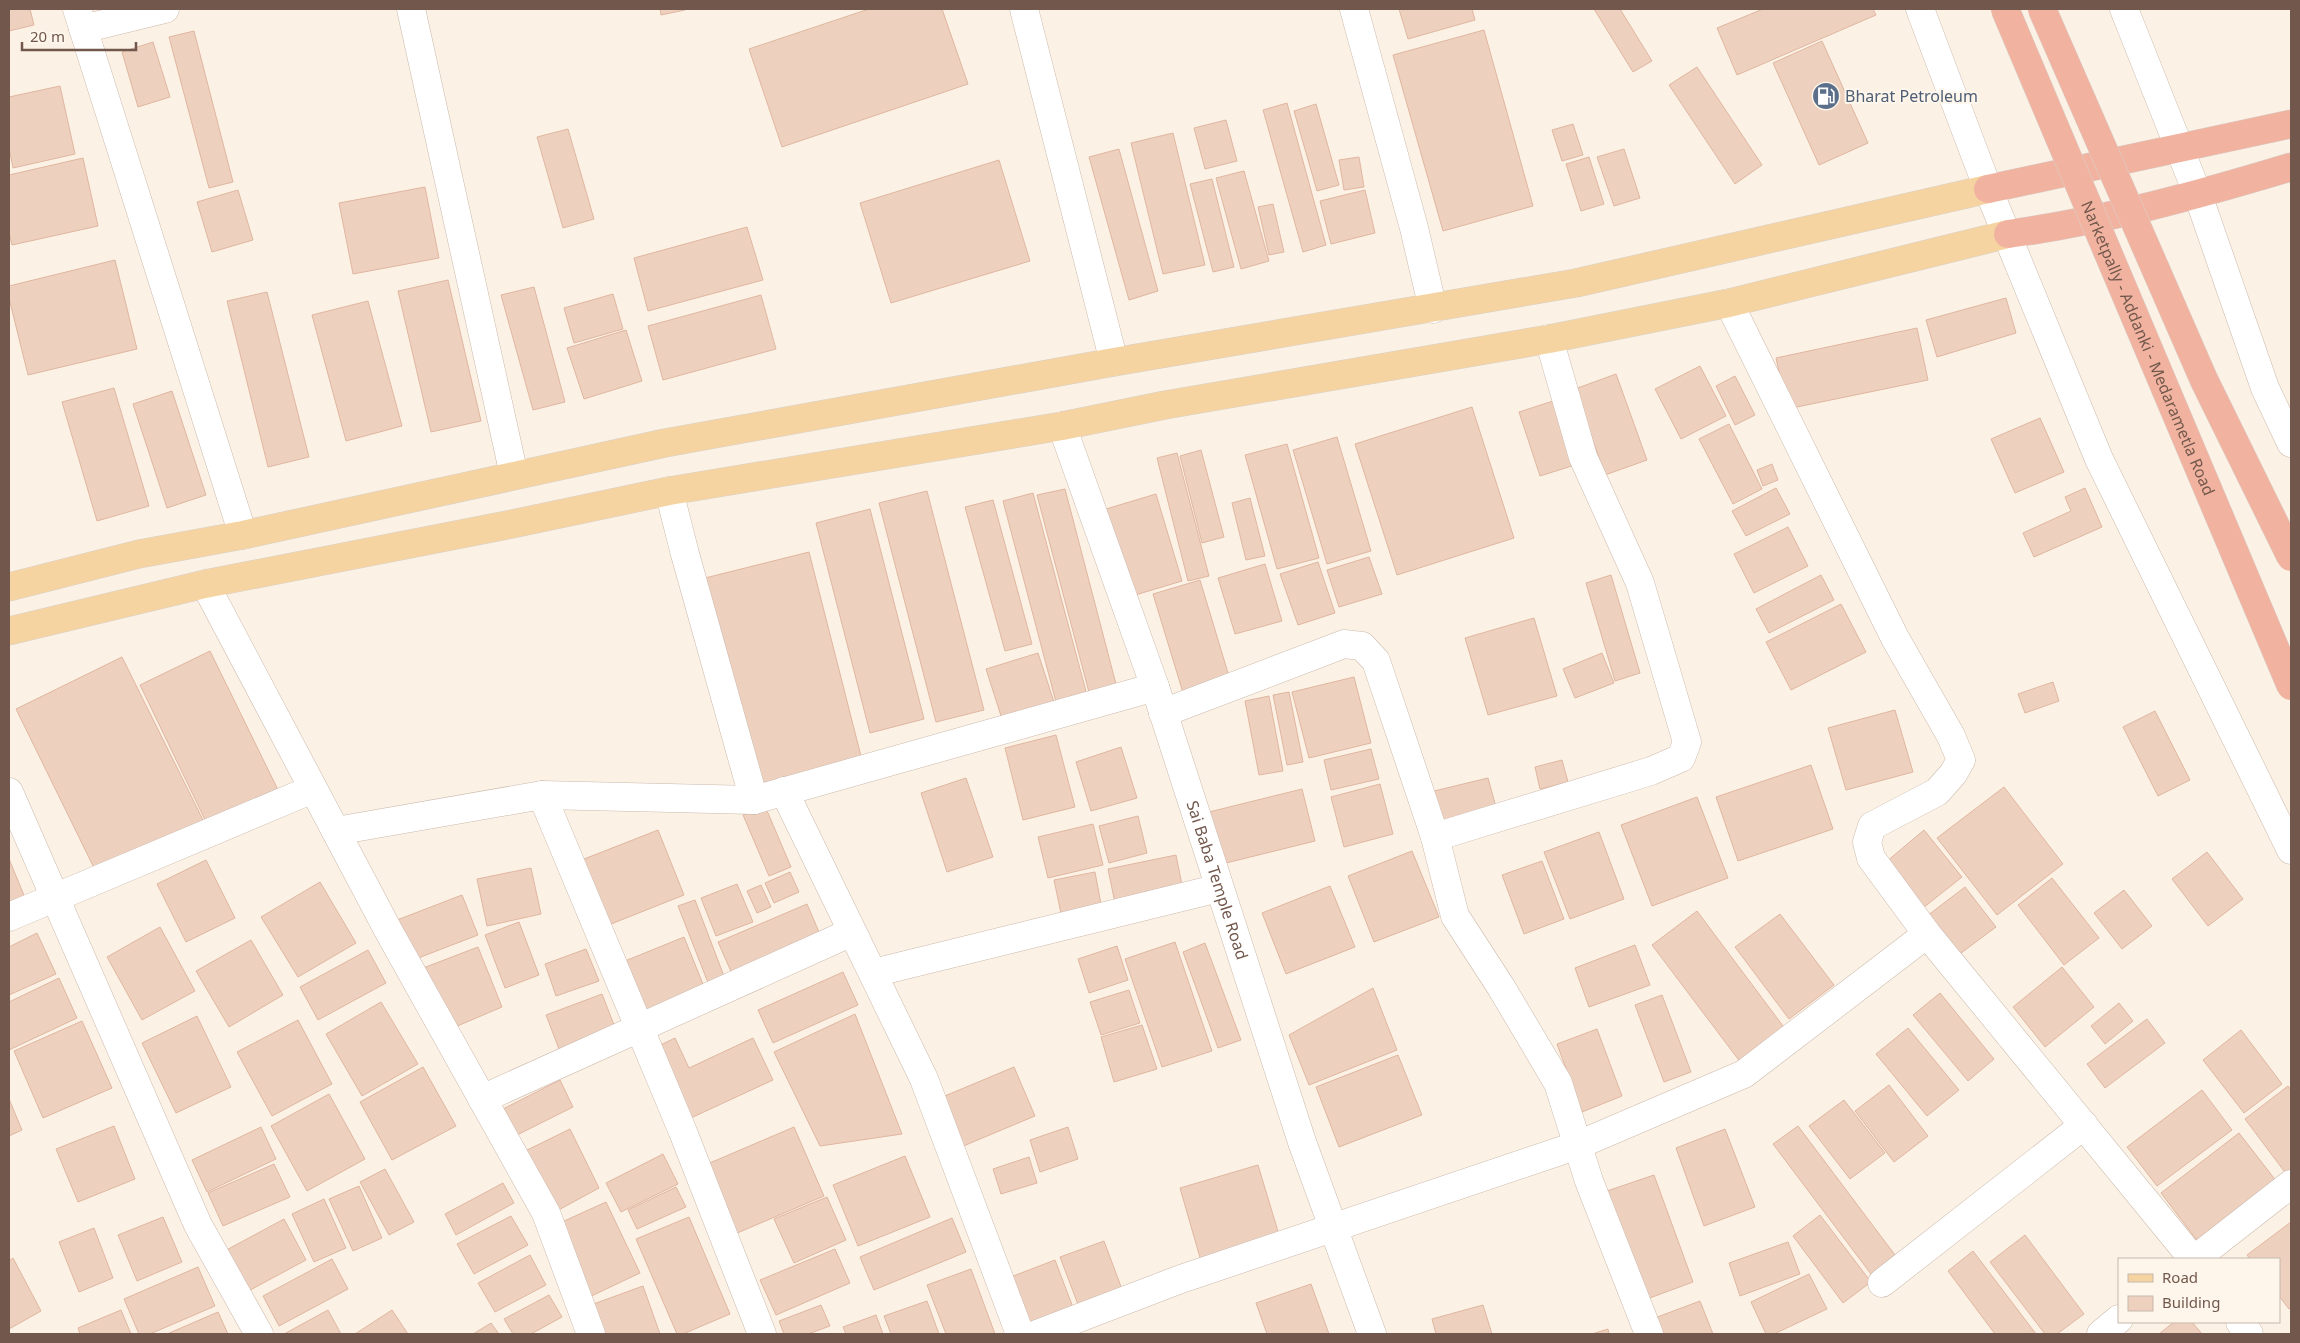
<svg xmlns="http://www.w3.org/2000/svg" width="2300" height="1343" viewBox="0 0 2300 1343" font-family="'Noto Sans',sans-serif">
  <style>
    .building { fill: #eed0be; stroke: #e0b6a0 }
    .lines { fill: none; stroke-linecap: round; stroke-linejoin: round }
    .minor-casing { stroke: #ccb9ac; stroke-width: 29 }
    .major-casing { stroke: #d8d0cd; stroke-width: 29 }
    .highway-casing { stroke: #d8d0cd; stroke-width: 29 }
    .minor { stroke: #fff; stroke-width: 28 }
    .major { stroke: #f5d4a2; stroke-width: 28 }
    .highway { stroke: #f1b3a0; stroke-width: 28 }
    .highway-bridge-casing { stroke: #d8d0cd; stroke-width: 29; stroke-linecap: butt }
    .highway-bridge { stroke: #f1b3a0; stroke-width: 28 }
    .labels { text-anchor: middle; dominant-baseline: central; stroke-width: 4; stroke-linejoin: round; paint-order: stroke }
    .service-label { font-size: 16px; fill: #4e5e75; stroke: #fef6eb; text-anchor: start }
    .street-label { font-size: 16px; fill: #72584c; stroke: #fef6eb }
  </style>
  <rect width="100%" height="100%" fill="#fbf2e5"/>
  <g class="building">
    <path d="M9,9H30L34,25L9,31Z"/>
    <path d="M660,9H685V10L661,15Z"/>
    <path d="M869,9H942L968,84L782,147L749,49Z"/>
    <path d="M1399,9H1472L1475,20L1408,39Z"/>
    <path d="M1594,9H1620L1652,61L1633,72Z"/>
    <path d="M1763,9H1873L1876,15L1737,75L1717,28Z"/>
    <path d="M1484,30L1533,206L1443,231L1393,55Z"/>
    <path d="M194,31L233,182L209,188L169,37Z"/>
    <path d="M1822,41L1868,143L1819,165L1773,63Z"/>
    <path d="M153,42L170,97L138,107L122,52Z"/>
    <path d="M1697,67L1762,165L1735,184L1669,85Z"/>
    <path d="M60,86L75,154L13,168L9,148V97Z"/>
    <path d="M1287,103L1326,245L1303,252L1263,110Z"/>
    <path d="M1316,104L1339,185L1317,191L1294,111Z"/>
    <path d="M1226,120L1237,161L1205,169L1194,128Z"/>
    <path d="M1573,124L1583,155L1562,161L1552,130Z"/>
    <path d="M568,129L594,219L563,228L537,137Z"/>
    <path d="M1173,133L1205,265L1163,274L1131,143Z"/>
    <path d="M1119,149L1158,291L1129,300L1089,157Z"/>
    <path d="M1624,149L1640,198L1614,206L1597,157Z"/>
    <path d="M1359,157L1364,187L1344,190L1339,160Z"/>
    <path d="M1589,157L1604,204L1581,211L1566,164Z"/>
    <path d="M83,158L98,226L12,245L9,233V175Z"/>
    <path d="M999,160L1030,261L891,303L860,203Z"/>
    <path d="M1244,171L1269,261L1241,269L1216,178Z"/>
    <path d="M1212,179L1234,267L1213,272L1190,184Z"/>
    <path d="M425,187L439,258L353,274L339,203Z"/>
    <path d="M238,190L253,240L212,252L197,202Z"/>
    <path d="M1365,190L1375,233L1331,244L1320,201Z"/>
    <path d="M1273,204L1284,252L1269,255L1258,207Z"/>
    <path d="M747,227L763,280L648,311L634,258Z"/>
    <path d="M115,260L137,349L28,375L9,298V286Z"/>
    <path d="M448,280L481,421L431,432L398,291Z"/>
    <path d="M534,287L565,402L533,410L501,295Z"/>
    <path d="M267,292L309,457L268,467L227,301Z"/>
    <path d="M613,294L623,329L574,343L564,308Z"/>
    <path d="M761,295L776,349L663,380L648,326Z"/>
    <path d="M2006,298L2016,333L1937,357L1926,320Z"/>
    <path d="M368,301L402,426L346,441L312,315Z"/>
    <path d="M1917,328L1928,380L1787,409L1776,358Z"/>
    <path d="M626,330L642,381L584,399L567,348Z"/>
    <path d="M1700,366L1726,416L1681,439L1655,389Z"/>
    <path d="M1616,374L1647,460L1605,475L1575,389Z"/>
    <path d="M1735,376L1755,415L1735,425L1716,386Z"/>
    <path d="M114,388L149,506L97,521L62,402Z"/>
    <path d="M172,391L206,495L167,508L133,404Z"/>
    <path d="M1553,401L1575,465L1540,476L1519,412Z"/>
    <path d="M1472,407L1514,538L1397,575L1355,444Z"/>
    <path d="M2040,418L2064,472L2015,493L1991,439Z"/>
    <path d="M1729,424L1762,489L1733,504L1699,439Z"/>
    <path d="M1337,437L1371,551L1327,564L1293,450Z"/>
    <path d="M1287,444L1319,558L1277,569L1245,455Z"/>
    <path d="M1201,450L1224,537L1202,543L1180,456Z"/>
    <path d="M1177,453L1209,576L1188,581L1157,458Z"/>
    <path d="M1772,464L1778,480L1763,486L1757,470Z"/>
    <path d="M1776,488L1790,514L1746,536L1732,511Z"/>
    <path d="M2085,488L2102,527L2034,557L2023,533L2071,511L2065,497Z"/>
    <path d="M1065,489L1117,688L1090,696L1037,495Z"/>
    <path d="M927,491L984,710L936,722L879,503Z"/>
    <path d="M1033,493L1087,695L1056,702L1003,501Z"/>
    <path d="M1156,494L1182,581L1132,596L1106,509Z"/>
    <path d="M1250,498L1265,556L1246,560L1232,503Z"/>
    <path d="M993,500L1032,644L1005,651L965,507Z"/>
    <path d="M870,509L924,719L870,733L816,523Z"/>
    <path d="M1788,527L1808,566L1754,593L1734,554Z"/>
    <path d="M809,552L862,760L759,786L705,578Z"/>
    <path d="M1369,557L1382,594L1339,607L1327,570Z"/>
    <path d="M1318,562L1335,613L1298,625L1280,574Z"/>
    <path d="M1265,564L1282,621L1235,634L1218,578Z"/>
    <path d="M1611,575L1640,673L1615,681L1586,583Z"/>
    <path d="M1821,575L1834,600L1769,633L1756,609Z"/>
    <path d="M1200,580L1231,683L1184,696L1153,594Z"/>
    <path d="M1841,604L1866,652L1791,690L1766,642Z"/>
    <path d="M1534,618L1557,696L1488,715L1465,638Z"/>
    <path d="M210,651L281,796L210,830L140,685Z"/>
    <path d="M1038,653L1054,702L1002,719L986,669Z"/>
    <path d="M1602,653L1614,683L1575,698L1563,669Z"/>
    <path d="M122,657L205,824L98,876L16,709Z"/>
    <path d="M1354,677L1371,743L1309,758L1292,692Z"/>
    <path d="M2053,682L2059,701L2025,713L2018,694Z"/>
    <path d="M1289,692L1303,762L1287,765L1273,695Z"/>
    <path d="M1269,696L1283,771L1259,775L1245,701Z"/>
    <path d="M1895,710L1913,772L1846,790L1828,728Z"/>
    <path d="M2155,711L2190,780L2158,796L2123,727Z"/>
    <path d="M1056,735L1075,807L1023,820L1005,748Z"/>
    <path d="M1121,747L1137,798L1091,811L1076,762Z"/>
    <path d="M1371,749L1379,779L1331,790L1324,760Z"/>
    <path d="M1562,760L1568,782L1540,789L1535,767Z"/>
    <path d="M1811,765L1833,829L1738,861L1716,797Z"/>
    <path d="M966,778L993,857L947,872L921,793Z"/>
    <path d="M1488,778L1497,811L1439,826L1430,792Z"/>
    <path d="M1380,784L1393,834L1344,847L1331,797Z"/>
    <path d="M2004,787L2063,864L1997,915L1937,838Z"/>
    <path d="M1302,789L1315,841L1222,864L1209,812Z"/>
    <path d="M1697,797L1728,878L1652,906L1621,825Z"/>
    <path d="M765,806L791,867L769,876L743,815Z"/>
    <path d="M1138,816L1147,853L1109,863L1099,826Z"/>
    <path d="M1093,824L1103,865L1048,878L1038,837Z"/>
    <path d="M658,830L684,895L606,926L579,861Z"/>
    <path d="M1924,830L1962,877L1923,908L1886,862Z"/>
    <path d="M1599,832L1624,899L1570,919L1544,852Z"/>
    <path d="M1412,851L1439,917L1374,942L1348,876Z"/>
    <path d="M2207,852L2243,899L2208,926L2172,879Z"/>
    <path d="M1176,855L1183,890L1115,903L1108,869Z"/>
    <path d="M9,859L28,905L9,913Z"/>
    <path d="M206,860L235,918L186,942L157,884Z"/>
    <path d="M1542,861L1564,919L1524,934L1502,875Z"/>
    <path d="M531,868L541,914L487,926L477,879Z"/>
    <path d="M790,872L799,892L774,903L765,883Z"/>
    <path d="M1095,872L1103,915L1063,923L1054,880Z"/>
    <path d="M2052,878L2099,938L2064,965L2018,905Z"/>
    <path d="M320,882L356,943L298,977L261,917Z"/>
    <path d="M737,884L753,922L716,936L701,898Z"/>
    <path d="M761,885L771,907L757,913L747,891Z"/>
    <path d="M1330,886L1355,947L1286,974L1262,913Z"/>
    <path d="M1965,887L1996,927L1953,959L1923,919Z"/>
    <path d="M2124,890L2152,926L2122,949L2094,913Z"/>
    <path d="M462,895L478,935L413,960L397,920Z"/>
    <path d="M695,900L730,992L714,998L678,906Z"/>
    <path d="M807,904L825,946L737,985L718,942Z"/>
    <path d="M1697,911L1786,1030L1741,1063L1652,945Z"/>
    <path d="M1780,914L1834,985L1789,1019L1735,947Z"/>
    <path d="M519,922L539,975L505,988L485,935Z"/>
    <path d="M160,927L195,991L142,1020L107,957Z"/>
    <path d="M37,933L56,974L9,995V947Z"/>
    <path d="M684,937L709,999L649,1023L625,961Z"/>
    <path d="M251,940L283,995L229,1027L196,971Z"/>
    <path d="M1175,942L1212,1051L1162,1067L1125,959Z"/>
    <path d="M1205,943L1241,1040L1218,1048L1183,952Z"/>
    <path d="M1635,945L1650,985L1589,1007L1575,968Z"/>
    <path d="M1117,946L1128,980L1089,993L1078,959Z"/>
    <path d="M478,947L502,1007L448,1030L418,970Z"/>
    <path d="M586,949L599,981L556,996L545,964Z"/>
    <path d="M368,950L386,983L318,1020L300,987Z"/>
    <path d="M2062,967L2094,1007L2045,1047L2013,1007Z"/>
    <path d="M843,972L858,1005L773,1043L758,1010Z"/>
    <path d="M59,978L77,1018L9,1050V1002Z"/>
    <path d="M1373,988L1397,1050L1309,1085L1289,1035Z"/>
    <path d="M1129,990L1140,1023L1101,1035L1090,1002Z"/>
    <path d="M1940,993L1994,1059L1968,1081L1913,1015Z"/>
    <path d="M602,994L623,1048L567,1070L546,1015Z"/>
    <path d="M1662,995L1691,1072L1664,1082L1635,1005Z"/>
    <path d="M381,1002L418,1064L362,1096L326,1034Z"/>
    <path d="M2119,1003L2133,1021L2105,1044L2091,1026Z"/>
    <path d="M855,1014L902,1134L820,1146L774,1052Z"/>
    <path d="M197,1016L231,1087L176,1113L142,1043Z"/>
    <path d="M2147,1019L2165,1043L2105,1088L2087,1064Z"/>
    <path d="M298,1020L332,1084L272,1116L237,1052Z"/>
    <path d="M82,1021L112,1088L43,1118L14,1051Z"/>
    <path d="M1142,1025L1157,1069L1114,1082L1101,1037Z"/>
    <path d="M1908,1028L1959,1090L1927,1116L1876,1054Z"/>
    <path d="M1597,1029L1622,1096L1582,1112L1557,1044Z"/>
    <path d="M2241,1030L2282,1084L2244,1113L2203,1060Z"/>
    <path d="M675,1038L689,1068L753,1038L773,1080L680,1123L646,1052Z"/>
    <path d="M1398,1055L1422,1115L1339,1147L1316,1087Z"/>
    <path d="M423,1067L456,1126L392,1160L360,1102Z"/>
    <path d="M1014,1067L1035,1116L961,1147L940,1098Z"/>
    <path d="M560,1080L573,1107L515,1136L501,1110Z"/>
    <path d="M1889,1085L1928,1136L1894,1162L1855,1111Z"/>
    <path d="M2288,1086L2291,1090V1172L2287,1175L2245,1119Z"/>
    <path d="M2202,1090L2232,1130L2157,1186L2127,1147Z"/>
    <path d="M329,1094L365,1159L307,1191L271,1126Z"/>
    <path d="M9,1099L22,1130L9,1136Z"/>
    <path d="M1844,1100L1885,1153L1850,1179L1809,1126Z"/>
    <path d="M114,1126L135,1179L78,1202L56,1149Z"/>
    <path d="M1798,1126L1895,1255L1871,1274L1773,1144Z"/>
    <path d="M261,1127L276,1159L207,1192L192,1160Z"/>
    <path d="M794,1127L824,1196L735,1234L705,1165Z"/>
    <path d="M1068,1127L1078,1159L1040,1172L1030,1140Z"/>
    <path d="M570,1129L599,1188L553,1213L517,1155Z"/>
    <path d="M1725,1129L1755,1207L1704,1226L1676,1148Z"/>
    <path d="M2239,1133L2284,1191L2205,1251L2161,1193Z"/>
    <path d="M663,1154L678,1184L621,1212L606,1183Z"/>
    <path d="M905,1156L930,1217L858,1246L833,1185Z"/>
    <path d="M1029,1157L1037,1183L1001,1194L993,1169Z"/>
    <path d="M274,1164L290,1197L223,1226L208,1193Z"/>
    <path d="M1258,1165L1280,1238L1201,1261L1180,1188Z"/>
    <path d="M385,1169L414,1222L389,1235L360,1182Z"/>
    <path d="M1654,1175L1693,1282L1647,1299L1607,1191Z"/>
    <path d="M503,1183L514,1203L456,1235L445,1214Z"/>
    <path d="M359,1186L382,1238L353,1251L329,1199Z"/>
    <path d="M676,1187L686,1207L637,1229L628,1210Z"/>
    <path d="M827,1197L846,1240L794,1263L774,1219Z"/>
    <path d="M324,1199L346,1248L314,1262L292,1214Z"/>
    <path d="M606,1202L640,1273L585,1299L551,1227Z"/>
    <path d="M1820,1215L1871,1282L1843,1303L1793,1236Z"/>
    <path d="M511,1216L528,1245L474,1274L457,1244Z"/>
    <path d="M163,1217L182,1262L137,1281L118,1235Z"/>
    <path d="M689,1217L730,1314L683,1334H677L636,1239Z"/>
    <path d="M952,1218L966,1252L874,1290L860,1257Z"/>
    <path d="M284,1219L306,1260L241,1295L219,1254Z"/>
    <path d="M2291,1222V1307L2289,1309L2279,1296V1259H2250L2247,1255Z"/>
    <path d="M94,1228L113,1278L79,1292L59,1242Z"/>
    <path d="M2025,1235L2084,1314L2057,1334H2045L1990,1262Z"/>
    <path d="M1104,1241L1126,1300L1082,1315L1060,1257Z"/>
    <path d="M1788,1242L1800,1274L1740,1296L1729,1263Z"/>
    <path d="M835,1249L850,1283L776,1315L760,1280Z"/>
    <path d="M1973,1251L2036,1334H1995L1948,1271Z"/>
    <path d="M530,1255L546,1285L495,1312L478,1283Z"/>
    <path d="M13,1258L41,1311L9,1329V1261Z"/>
    <path d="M332,1259L348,1289L279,1326L263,1296Z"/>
    <path d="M1055,1260L1077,1318L1033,1334L1008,1278Z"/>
    <path d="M198,1267L215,1306L150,1334H139L124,1299Z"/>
    <path d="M971,1269L995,1334H946L927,1285Z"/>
    <path d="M1809,1274L1827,1309L1774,1334H1766L1751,1302Z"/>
    <path d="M1311,1284L1329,1334H1267L1256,1303Z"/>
    <path d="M643,1286L660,1334H598L588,1306Z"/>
    <path d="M549,1295L562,1317L531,1334H513L504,1319Z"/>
    <path d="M927,1301L939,1334H891L884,1316Z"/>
    <path d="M1700,1301L1713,1334H1658L1652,1319Z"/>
    <path d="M821,1305L830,1326L808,1334H784L779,1321Z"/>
    <path d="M1483,1305L1492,1334H1436L1432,1319Z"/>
    <path d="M121,1310L131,1334H80L78,1328Z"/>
    <path d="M328,1310L341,1334H284Z"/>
    <path d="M392,1310L408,1334H355Z"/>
    <path d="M218,1312L228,1334H167Z"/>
    <path d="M876,1315L883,1334H846L843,1327Z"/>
    <path d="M2174,1322H2192L2202,1334H2159Z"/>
    <path d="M491,1323L499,1334H473Z"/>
    <path d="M1608,1329L1609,1334H1592Z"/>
  </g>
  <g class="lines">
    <g class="minor-casing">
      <g id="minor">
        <path d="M77,9L243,535"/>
        <path d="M411,9L514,475"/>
        <path d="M1024,9L1114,362"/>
        <path d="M1354,9L1414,228L1433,309"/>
        <path d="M1920,9L1988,189L2099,459L2291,850"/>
        <path d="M2124,9L2198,195L2265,388L2291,443"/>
        <path d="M83,29L165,9"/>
        <path d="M1729,303L1895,638L1951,736L1961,760L1953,774L1937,792L1872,826L1867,842L1871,858L1927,934L2193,1259"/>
        <path id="s1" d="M1062,426L1155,687L1302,1142L1372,1334"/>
        <path d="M669,491L685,554L754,800"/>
        <path d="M205,584L388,930L546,1213L591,1334"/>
        <path d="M1163,713L1344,644L1362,646L1376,661L1435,837L1455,916L1501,987L1558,1083L1589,1181L1649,1334"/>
        <path d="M784,791L924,1079L1020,1334"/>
        <path d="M9,792L198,1225L259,1334"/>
        <path d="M542,795L683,1132L762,1334"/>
        <path d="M336,831L542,795L754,800L1155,687"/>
        <path d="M1435,837L1651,771L1681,758L1687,742L1640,583L1583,457L1549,339"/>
        <path d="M9,917L313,789"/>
        <path d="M873,973L1219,888"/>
        <path d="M482,1099L852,932"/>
        <path d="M2195,1259L2291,1184"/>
        <path d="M1882,1283L2084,1125"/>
        <path d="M2240,1322L2249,1334"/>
        <path d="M1037,1334L1181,1279L1578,1145L1744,1074L1927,934"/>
        <path d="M2101,1334L2119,1319"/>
      </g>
    </g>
    <g class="major-casing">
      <g id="major">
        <path d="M9,587L139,554L243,535L665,443L1114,362L1576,283L1988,189"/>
        <path d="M9,631L205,584L512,524L669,491L1062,426L1165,405L1549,339L1729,303L2008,234"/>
      </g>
    </g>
    <g class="highway-casing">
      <g id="highway">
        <path d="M1988,189L2291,124"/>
        <path d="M2008,234C2104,221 2198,195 2291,167"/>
      </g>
    </g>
    <use href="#minor" class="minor"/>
    <use href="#major" class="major"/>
    <use href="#highway" class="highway"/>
    <g class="highway-bridge-casing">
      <g id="highway-bridge">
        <path id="s2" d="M2005,9L2291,686"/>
        <path d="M2042,9L2204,380L2291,557"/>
      </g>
    </g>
    <use href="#highway-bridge" class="highway-bridge"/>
  </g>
  <defs>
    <g id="fuel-disc" transform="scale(1.4375)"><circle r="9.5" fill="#5c6f8a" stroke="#fef6eb"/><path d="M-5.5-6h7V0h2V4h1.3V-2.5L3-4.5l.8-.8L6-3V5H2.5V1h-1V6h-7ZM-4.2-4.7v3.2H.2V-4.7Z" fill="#fff"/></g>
  </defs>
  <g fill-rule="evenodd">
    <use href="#fuel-disc" x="1826" y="96"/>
  </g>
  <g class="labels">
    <g class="service-label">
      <text x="1845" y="96">Bharat Petroleum</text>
    </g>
    <g class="street-label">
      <text stroke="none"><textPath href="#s2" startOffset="368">Narketpally - Addanki - Medarametla Road</textPath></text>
      <text stroke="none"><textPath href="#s1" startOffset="480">Sai Baba Temple Road</textPath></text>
    </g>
  </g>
  <rect width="2300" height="1343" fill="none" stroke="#72584c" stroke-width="20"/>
  <rect x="2118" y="1258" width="162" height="65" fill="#fef6eb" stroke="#c6b7ab"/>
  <rect x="2128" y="1274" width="25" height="8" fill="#f5d4a2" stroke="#c6b7ab"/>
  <text x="2162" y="1283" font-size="15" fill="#72584c">Road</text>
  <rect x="2128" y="1296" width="25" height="15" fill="#eed0be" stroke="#c6b7ab"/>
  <text x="2162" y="1308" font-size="15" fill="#72584c">Building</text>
  <path d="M22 42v8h114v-8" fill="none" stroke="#72584c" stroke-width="2.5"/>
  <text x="30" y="42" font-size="15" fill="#72584c" stroke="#fef6eb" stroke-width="4" paint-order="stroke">20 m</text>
</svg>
